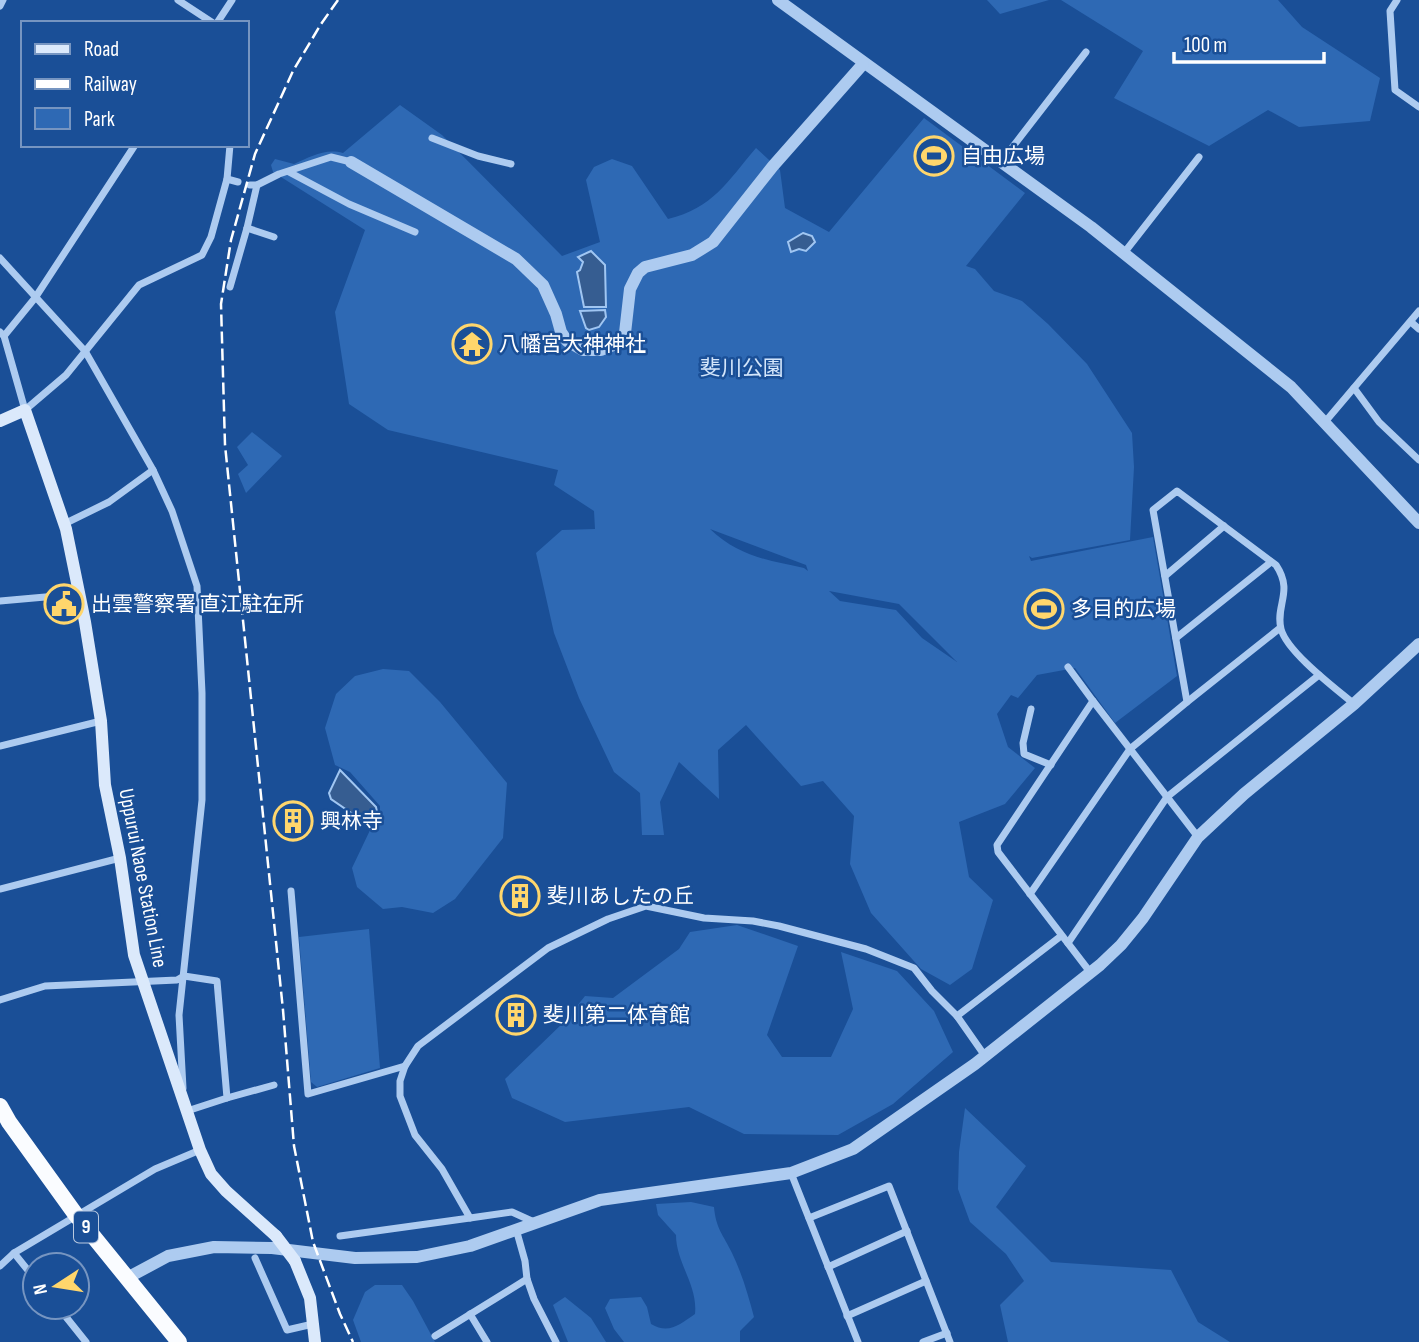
<svg xmlns="http://www.w3.org/2000/svg" width="1419" height="1342" viewBox="0 0 1419 1342" font-family="'Sofia Sans Condensed','Noto Sans JP',sans-serif">
  <style>
    .green { fill: #2e69b4; fill-rule: evenodd }
    .water { fill: #365d91; stroke: #a0c6f2; stroke-width: 2 }
    .lines { fill: none; stroke-linecap: round; stroke-linejoin: round }
    .minor { stroke: #adcbf0; stroke-width: 7 }
    .tertiary { stroke: #adcbf0; stroke-width: 12 }
    .secondary { stroke: #dbe9fb; stroke-width: 12 }
    .trunk { stroke: #fafcff; stroke-width: 16 }
    .rail { stroke: #fff; stroke-width: 2.5; stroke-dasharray: 12 5; stroke-linecap: butt }
    .secondary-bridge { stroke: #dbe9fb; stroke-width: 12 }
    .labels { text-anchor: middle; dominant-baseline: central; stroke-width: 5; stroke-linejoin: round; paint-order: stroke }
    .shield { fill: #1a4f97; stroke: #bacae0; stroke-width: 2 }
    .shield-label { font-size: 19px; font-weight: bold; fill: #fff }
    .poi-label { font-size: 21px; fill: #fff; stroke: #1a4f97; text-anchor: start }
    .park-label { font-size: 21px; fill: #d4e6fb; stroke: #1a4f97 }
    .street-label { font-size: 21px; fill: #fff; stroke: #1a4f97 }
  </style>
  <rect width="100%" height="100%" fill="#1a4f97"/>
  <g class="green">
    <path d="M987,0H1049L1000,14Z"/>
    <path d="M1061,0H1278L1302,27L1380,78L1370,121L1299,127L1268,110L1209,146L1114,98L1143,51Z"/>
    <path d="M400,105L442,135L562,256L600,242L586,180L594,167L612,159L632,166L668,219C713,208 727,182 756,148L780,170L785,208L829,232L924,118L1025,193L966,266L975,269L994,291L1022,301L1048,324L1087,364L1132,433L1134,467L1130,540L1032,558L1029,556L1031,561L1153,537L1177,676L1115,723L1075,668L1037,675L1018,698L1011,695L997,714L1008,747L1035,768L1005,804L959,822L969,877L993,900L972,969L950,985L921,969L871,913L850,864L854,816L823,781L801,786L746,725L718,750L719,799L679,762L660,802L664,835H642L640,793L614,772L579,698L554,633L536,553L562,530L595,529L594,511L554,485L558,470L388,430L349,404L335,312L365,230L273,172L271,165L275,159L294,164C310,157 325,148 343,153ZM710,529L806,565L808,571L804,568C767,560 738,556 710,529ZM829,591L899,604L957,662L922,638L896,610L840,601Z"/>
    <path d="M252,432L282,456L246,493L238,474L248,465L237,447Z"/>
    <path d="M383,669L409,671L440,702L507,783L503,838L455,899L433,913L402,907L383,909L357,887L352,868L372,826L380,820V806L350,772L335,765L325,728L336,694L355,676Z"/>
    <path d="M737,925L798,946L767,1035L782,1057H831L853,1009L841,952L897,971L934,1011L953,1052L893,1104L838,1135L744,1134L689,1107L565,1122L512,1098L505,1079L565,1021L585,996L613,998L679,949L690,932Z"/>
    <path d="M369,929L380,1068L317,1087L311,1082L299,937Z"/>
    <path d="M965,1108L1026,1166L996,1207L1051,1262L1171,1270L1198,1322L1230,1342H1008L1000,1305L1024,1281L1006,1254L970,1222L958,1189L959,1152Z"/>
    <path d="M691,1202L714,1207C716,1229 723,1234 732,1253C742,1274 748,1294 754,1317L740,1331V1342H624L614,1329L605,1308L610,1299L641,1297L647,1307L651,1324C669,1335 680,1324 695,1314C698,1285 676,1263 676,1235L658,1215L656,1204Z"/>
    <path d="M375,1285H402L413,1301L435,1342H361L353,1320L365,1292Z"/>
    <path d="M565,1297L591,1318L606,1342H568L553,1305Z"/>
  </g>
  <g class="water">
    <path d="M803,233L812,236L815,242L806,251L799,249L791,252L788,242Z"/>
    <path d="M591,251L605,265L606,307H584L577,272L580,270L583,262L578,257Z"/>
    <path d="M605,310L606,317L599,327L589,330L586,328L580,311Z"/>
    <path d="M340,770L376,807L378,817L374,821H363L331,799L329,793Z"/>
  </g>
  <g class="lines">
    <g class="minor">
      <path d="M178,0L213,23"/>
      <path d="M1397,0L1390,11L1395,90L1419,107"/>
      <path d="M0,6L3,0"/>
      <path d="M217,23L232,0"/>
      <path d="M432,138L478,156L511,164"/>
      <path d="M1001,162L1086,52"/>
      <path d="M289,172L349,204L415,232"/>
      <path d="M227,179L238,182"/>
      <path d="M250,185H257L279,174L331,157L351,162"/>
      <path d="M247,228L274,237"/>
      <path d="M1124,253L1199,157"/>
      <path d="M0,258L85,351L153,470L172,511L197,586L202,693V800L179,1015L183,1088"/>
      <path d="M230,287L247,228L257,185"/>
      <path d="M1411,322L1419,329"/>
      <path d="M0,332L4,336L25,410L66,375L139,285L202,255L211,237L227,179L230,145"/>
      <path d="M4,336L35,298L135,145"/>
      <path d="M1354,388L1379,422L1419,460"/>
      <path d="M1325,422L1419,311"/>
      <path d="M64,524L109,502L153,470"/>
      <path d="M1165,576L1224,526"/>
      <path d="M0,601L79,594"/>
      <path d="M1176,638L1271,562"/>
      <path d="M1068,667L1093,701"/>
      <path d="M1187,702L1280,628"/>
      <path d="M1031,709L1023,743L1024,754L1051,765"/>
      <path d="M0,746L101,721"/>
      <path d="M0,889L120,858"/>
      <path d="M291,891L308,1094L405,1066"/>
      <path d="M1030,894L1130,749L1187,702L1153,510L1177,491L1276,565C1294,592 1275,605 1281,629C1287,652 1335,688 1354,704"/>
      <path d="M1068,943L1167,797L1319,675"/>
      <path d="M1090,972L998,852L997,845L1093,701L1198,837"/>
      <path d="M0,1000L45,986L177,980L184,976L217,981L227,1098L187,1111"/>
      <path d="M957,1016L1061,936"/>
      <path d="M227,1098L274,1085"/>
      <path d="M791,1173L858,1342"/>
      <path d="M809,1218L889,1186L950,1342"/>
      <path d="M534,1222L512,1212L470,1218L442,1169L415,1135L400,1096V1081L405,1066L418,1046L548,948L608,919L646,906L704,918L753,921L779,926L866,949L914,968L932,991L957,1016L985,1056"/>
      <path d="M516,1229L525,1261L527,1279L534,1299L556,1342"/>
      <path d="M340,1236L470,1218"/>
      <path d="M255,1258L287,1330L313,1324"/>
      <path d="M0,1266L14,1253"/>
      <path d="M828,1267L907,1231"/>
      <path d="M35,1279L14,1253L155,1169L200,1150"/>
      <path d="M58,1307L86,1342"/>
      <path d="M470,1314L487,1342"/>
      <path d="M847,1316L926,1281"/>
      <path d="M435,1336L527,1279"/>
      <path d="M923,1342L947,1333"/>
    </g>
    <g class="tertiary">
      <path d="M778,0L1091,227L1291,387L1419,523"/>
      <path d="M351,162L516,259L543,285L556,314L561,332L567,341L583,350H601L616,344L625,333L630,289L638,273L645,267L692,255L713,242L773,166L863,64"/>
      <path d="M127,1278L168,1256L214,1247L272,1248L355,1258L417,1257L470,1246L600,1200L791,1173L853,1149L975,1064L1100,965L1121,945L1143,918L1198,837L1244,794L1354,704L1419,644"/>
    </g>
    <g class="secondary">
      <path d="M0,421L25,410L66,529L85,622L101,721L105,785L120,858L134,955L200,1150L211,1174L226,1191L276,1236"/>
      <path d="M295,1261L310,1298L315,1342"/>
    </g>
    <path class="trunk" d="M0,1106L9,1122L76,1215L179,1342"/>
    <path class="rail" d="M338,0L321,24L293,71L255,154L231,240L221,304L225,445L283,1010L294,1146L313,1242L340,1314L353,1342"/>
    <path class="secondary-bridge" d="M276,1236L295,1261"/>
  </g>
  <defs>
    <g id="stadium-ring" transform="scale(2.0125)"><circle r="9.5" fill="#1a4f97" stroke="#ffd66c" stroke-width="1.5"/><path d="M0-5a6.5 5 0 1 0 0 10a6.5 5 0 1 0 0-10ZM-3.5-1.8h7v3.6h-7Z" fill="#ffd66c"/></g>
    <g id="temple-ring" transform="scale(2.0125)"><circle r="9.5" fill="#1a4f97" stroke="#ffd66c" stroke-width="1.5"/><path d="M0-6L5-2H3V0L6.5 2.5H4V6H1.5V3h-3V6H-4V2.5H-6.5L-3 0V-2H-5Z" fill="#ffd66c"/></g>
    <g id="civic-ring" transform="scale(2.0125)"><circle r="9.5" fill="#1a4f97" stroke="#ffd66c" stroke-width="1.5"/><path d="M-.6-6.5H3V-4.5H.6V-3L4-1V1h2V6H-6V1h2V-1L-.6-3ZM-1.2 2.5V6h2.4V2.5Z" fill="#ffd66c"/></g>
    <g id="building-ring" transform="scale(2.0125)"><circle r="9.5" fill="#1a4f97" stroke="#ffd66c" stroke-width="1.5"/><path d="M-4-6H4V6H1V3H-1V6H-4ZM-2.5-4.3h1.7v1.8h-1.7ZM.8-4.3h1.7v1.8H.8ZM-2.5-1h1.7V.8h-1.7ZM.8-1h1.7V.8H.8Z" fill="#ffd66c"/></g>
  </defs>
  <g fill-rule="evenodd">
    <use href="#stadium-ring" x="934" y="156"/>
    <use href="#temple-ring" x="472" y="344"/>
    <use href="#civic-ring" x="64" y="604"/>
    <use href="#stadium-ring" x="1044" y="609"/>
    <use href="#building-ring" x="293" y="821"/>
    <use href="#building-ring" x="520" y="896"/>
    <use href="#building-ring" x="516" y="1015"/>
  </g>
  <g class="labels">
    <rect class="shield" x="74" y="1211.5" width="24" height="31" rx="5"/>
    <g class="shield-label">
      <text x="86" y="1227">9</text>
    </g>
    <g class="poi-label">
      <text x="961" y="156">自由広場</text>
      <text x="499" y="344">八幡宮大神神社</text>
      <text x="91" y="604">出雲警察署 直江駐在所</text>
      <text x="1071" y="609">多目的広場</text>
      <text x="320" y="821">興林寺</text>
      <text x="547" y="896">斐川あしたの丘</text>
      <text x="543" y="1015">斐川第二体育館</text>
    </g>
    <g class="park-label">
      <text x="742" y="368">斐川公園</text>
    </g>
    <g class="street-label">
      <text transform="translate(143 878) rotate(79)">Uppurui Naoe Station Line</text>
    </g>
  </g>
  <rect x="21" y="21" width="228" height="126" fill="#1a4f97" stroke="#7695c1" stroke-width="2"/>
  <rect x="35" y="44" width="35" height="10" fill="#dbe9fb" stroke="#7695c1" stroke-width="2"/>
  <text x="84" y="56" font-size="21" fill="#ffffff">Road</text>
  <rect x="35" y="79" width="35" height="10" fill="#ffffff" stroke="#7695c1" stroke-width="2"/>
  <text x="84" y="91" font-size="21" fill="#ffffff">Railway</text>
  <rect x="35" y="108" width="35" height="21" fill="#2e69b4" stroke="#7695c1" stroke-width="2"/>
  <text x="84" y="126" font-size="21" fill="#ffffff">Park</text>
  <g transform="translate(56 1286) rotate(258)"><circle r="33" fill="#1a4f97" stroke="#7695c1" stroke-width="2"/>
  <path d="M0-5L12 26L0 18L-12 26Z" fill="#ffd66c"/>
  <text y="-10" font-size="19" font-weight="bold" text-anchor="middle" fill="#ffffff">N</text>
  </g>
  <path d="M1174 52v10h150v-10" fill="none" stroke="#ffffff" stroke-width="3.5"/>
  <text x="1184" y="52" font-size="21" fill="#ffffff" stroke="#1a4f97" stroke-width="5" paint-order="stroke">100 m</text>
</svg>
